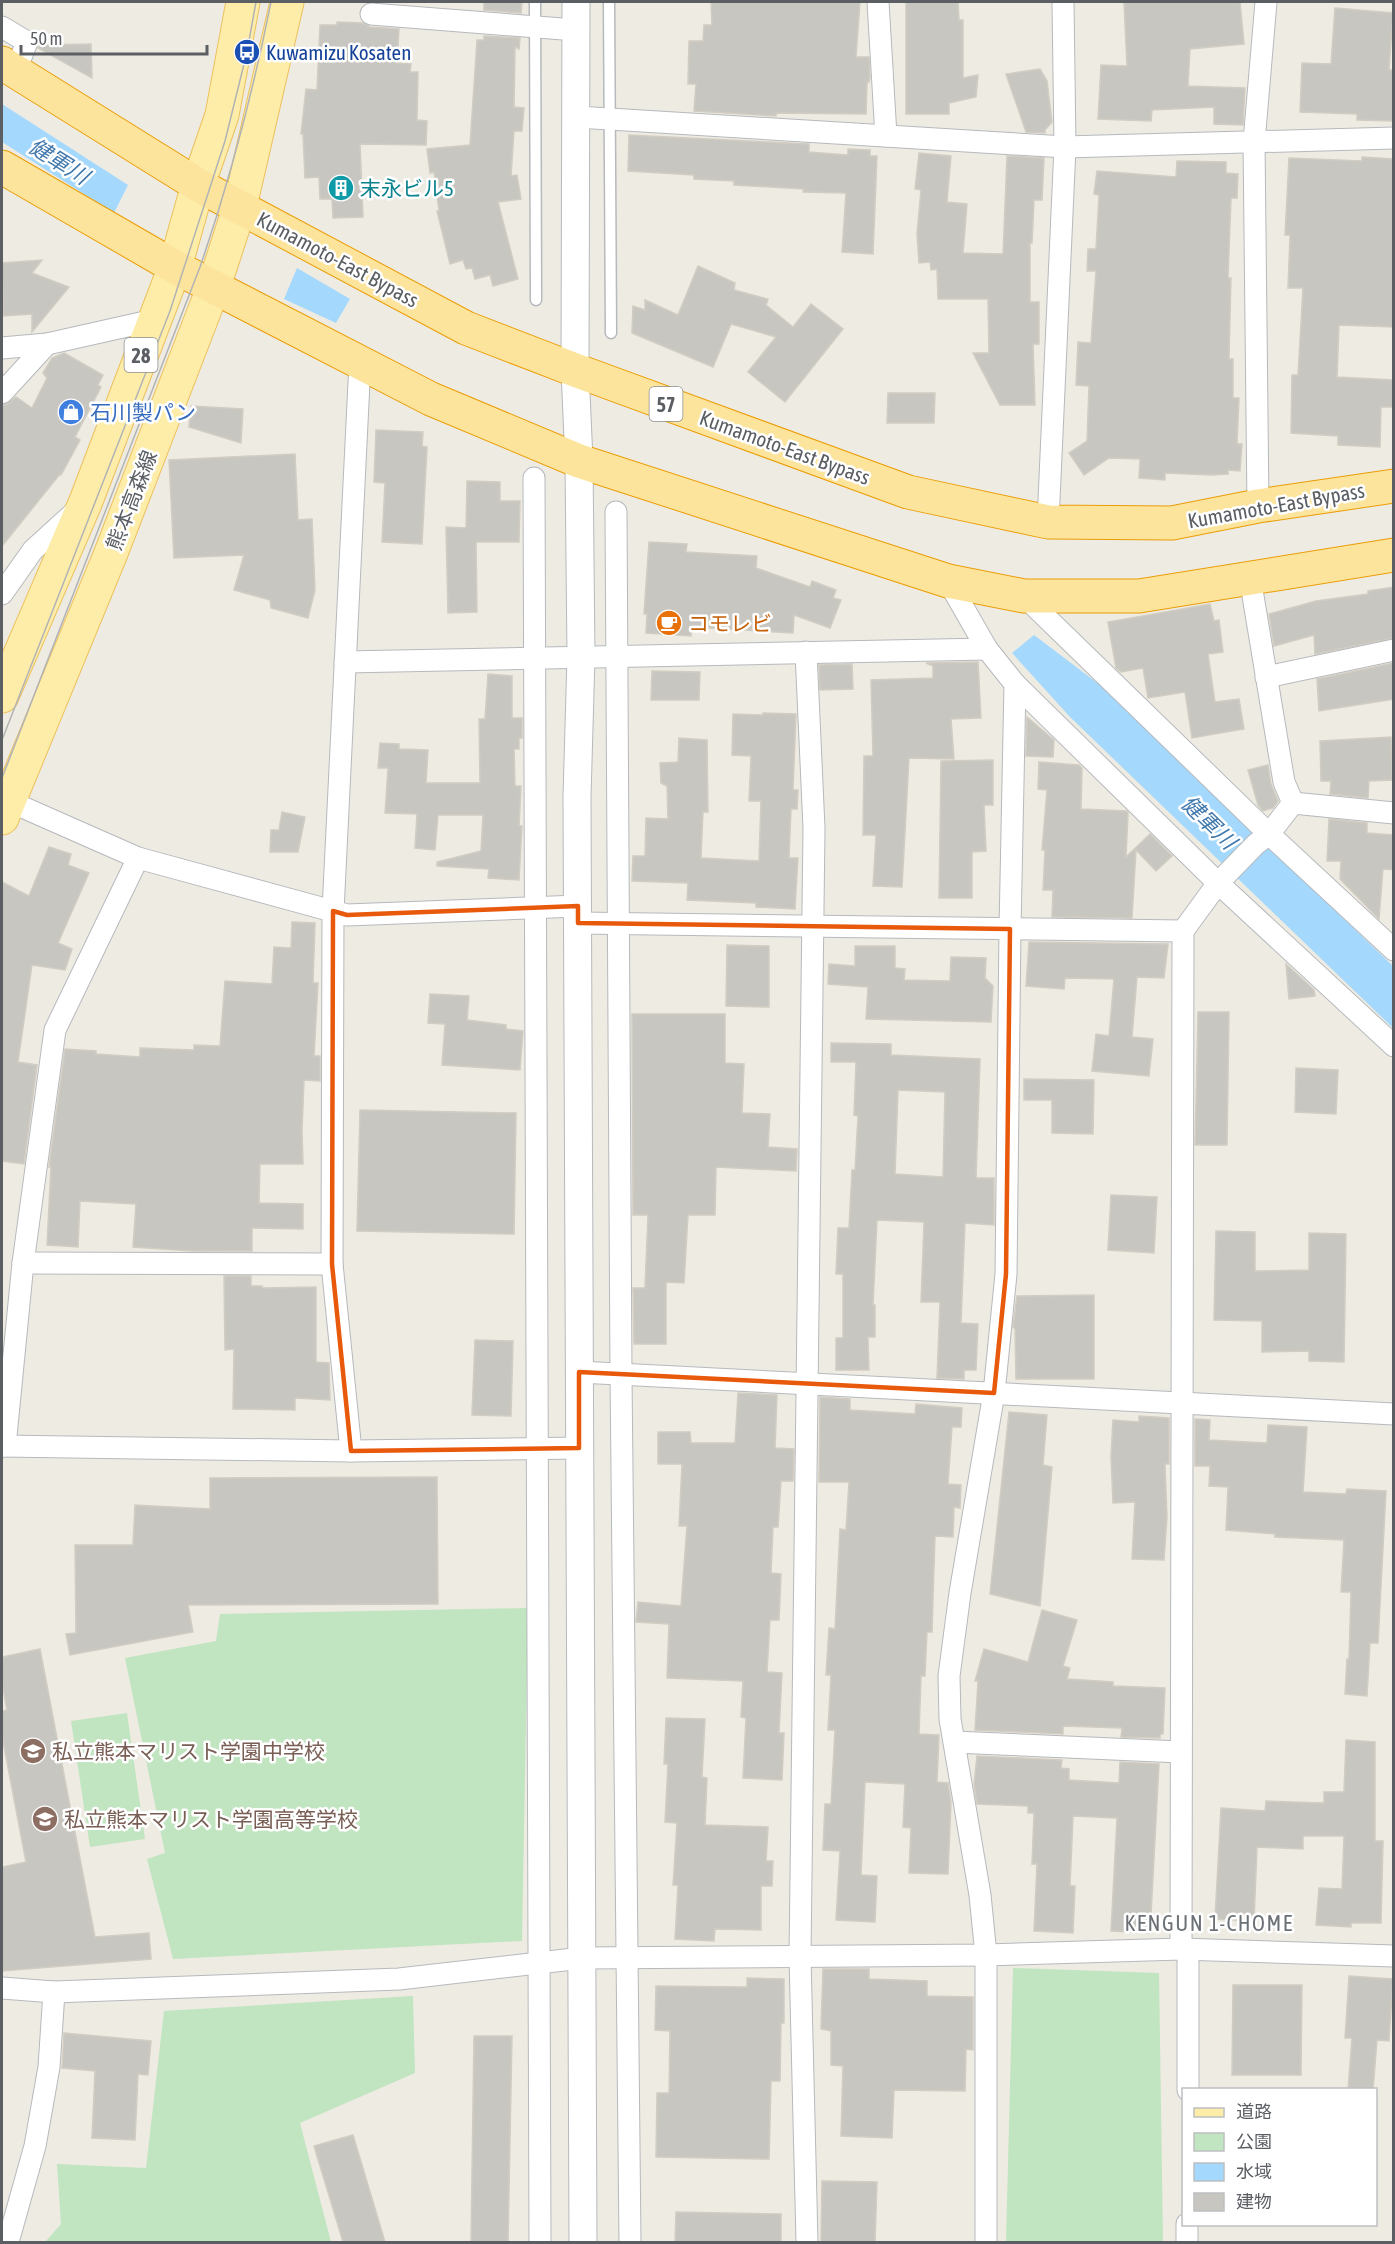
<svg xmlns="http://www.w3.org/2000/svg" width="1395" height="2244" viewBox="0 0 1395 2244" font-family="'Asap Condensed','Noto Sans JP',sans-serif">
  <style>
    .green { fill: #c1e5c0 }
    .water { fill: #a4d9fd }
    .building { fill: #c8c6c1; stroke: #d2cdc2; stroke-width: 1.5; fill-rule: evenodd }
    .lines { fill: none; stroke-linecap: round; stroke-linejoin: round }
    .service-casing { stroke: #b6b9bd; stroke-width: 13 }
    .minor-casing { stroke: #b6b9bd; stroke-width: 23 }
    .tertiary-casing { stroke: #b6b9bd; stroke-width: 29 }
    .primary-casing { stroke: #edc15d; stroke-width: 35 }
    .trunk-casing { stroke: #eb9d06; stroke-width: 35 }
    .service { stroke: #fff; stroke-width: 10 }
    .minor { stroke: #fff; stroke-width: 21 }
    .tertiary { stroke: #fff; stroke-width: 27 }
    .primary { stroke: #fdeda9; stroke-width: 33 }
    .trunk { stroke: #fce49c; stroke-width: 33 }
    .tram { stroke: #b2b3b4; stroke-width: 1.5 }
    .marked { fill: none; stroke: #e8590c; stroke-width: 4.5; stroke-linejoin: round }
    .labels { text-anchor: middle; dominant-baseline: central; stroke-width: 5; stroke-linejoin: round; paint-order: stroke }
    .shield { fill: #fff; stroke: #8c8f92; stroke-width: 1.5 }
    .shield-label { font-size: 20px; font-weight: bold; fill: #5b5f64 }
    .transit-label { font-size: 21px; fill: #164399; stroke: #fff; text-anchor: start }
    .culture-label { font-size: 21px; fill: #0d838f; stroke: #fff; text-anchor: start }
    .street-label { font-size: 21px; fill: #5b5f64; stroke: #fff }
    .shop-label { font-size: 21px; fill: #366cbe; stroke: #fff; text-anchor: start }
    .food-label { font-size: 21px; fill: #c56008; stroke: #fff; text-anchor: start }
    .education-label { font-size: 21px; fill: #785e54; stroke: #fff; text-anchor: start }
    .water-label { font-size: 22px; font-style: italic; fill: #4279ae; stroke: #fff }
    .neighbourhood-label { font-size: 22px; letter-spacing: 1.5px; fill: #6c7176; stroke: #fff }
  </style>
  <rect width="100%" height="100%" fill="#eeebe3"/>
  <g class="green">
    <path d="M528,1608L522,1941L173,1959L147,1859L165,1853L125,1658L216,1641L220,1614Z"/>
    <path d="M127,1713L145,1839L90,1847L71,1721Z"/>
    <path d="M1013,1968L1159,1973L1163,2242H1006Z"/>
    <path d="M413,1996L415,2073L300,2123L331,2242H45L61,2224L57,2164L146,2168L164,2011Z"/>
  </g>
  <g class="water">
    <path d="M2,104L128,185L114,213L2,142Z"/>
    <path d="M297,268L350,299L336,323L284,299Z"/>
    <path d="M1034,635L1100,685L1393,966V1028L1070,717L1012,653Z"/>
  </g>
  <g class="building">
    <path d="M484,2H522L521,13L484,10Z"/>
    <path d="M711,2H860L856,57H869L870,77L869,82H867L866,114L776,113V116L694,111L696,84H688L689,41H703L704,25H712Z"/>
    <path d="M906,2H958L959,20H963V78L978,75L976,97L949,103V114H906Z"/>
    <path d="M1124,2H1240L1244,44L1190,49L1188,86L1245,88L1243,125L1214,124V107L1152,110L1151,121L1098,119L1101,65L1127,66Z"/>
    <path d="M1335,8L1393,13L1389,70H1394V121L1357,120V114L1300,112L1302,63L1331,64Z"/>
    <path d="M337,22L362,23L370,27L399,29L397,63L411,64L410,72H418L417,120L427,121L426,145L360,144L363,217L333,218L332,199H320L319,177L305,178L303,134H301L306,89L317,90L320,25H337Z"/>
    <path d="M484,36L520,38L519,49L515,47L514,107L524,108L522,131H514L511,176L517,175L521,199L498,202L518,279L493,286L490,275L475,279L472,268L466,269L463,260L450,264L437,211H439L434,172L430,173L427,149L470,145L477,40H484Z"/>
    <path d="M91,44L92,78L38,48L39,45Z"/>
    <path d="M1040,69L1047,81L1052,122L1045,130V133L1026,132L1006,74Z"/>
    <path d="M629,135L809,144V152L848,155V149L870,150V156H877L873,254L842,252L846,193L803,192L804,189L734,185V181L694,179V175L628,171Z"/>
    <path d="M919,153L951,156L947,202L967,204L963,253L1003,254L1007,156L1044,158L1042,200H1034L1032,243H1030V302H1039V344H1033L1035,405H1000L973,353H989L988,299H938L937,269L931,270L930,262L919,263L917,234L921,190L915,189Z"/>
    <path d="M1362,157L1393,159L1394,327L1339,325L1337,377L1394,380V407H1381L1380,447L1338,445V436L1291,433L1292,375H1298L1303,288H1288L1290,235H1285L1289,158L1362,161Z"/>
    <path d="M1177,161L1226,162V173L1238,174L1237,198H1231L1228,278H1231L1229,359H1233V398H1239L1237,444H1242L1240,471L1228,470V474L1211,475L1165,473V480L1139,478L1140,459L1109,458L1084,475L1069,453L1087,441L1089,386L1076,385L1078,342L1091,343L1096,271H1087L1088,249H1096L1099,195L1094,194L1097,171L1176,177Z"/>
    <path d="M42,260L32,273L69,287L32,332V314L3,316L2,263Z"/>
    <path d="M698,266L735,283L734,290L768,299L766,305L793,327L811,304L843,329L785,402L748,372L776,337L731,324L713,367L632,333L633,306L645,310V300L678,315Z"/>
    <path d="M64,353L103,375L98,385L101,387L75,437L80,440L61,475L60,474L2,546V405H6L16,397L32,408L47,378L43,373L52,358Z"/>
    <path d="M888,393H935L934,423H887Z"/>
    <path d="M191,406L243,409L241,443L189,427Z"/>
    <path d="M376,430L423,432L422,446L427,447L422,544L382,542L385,483L374,482Z"/>
    <path d="M295,454L298,520L312,519L315,590L308,618L271,608L270,600L234,590L244,555L174,558L169,460Z"/>
    <path d="M467,481L500,482V501H520L519,542H476L477,612L448,613L446,527L466,528Z"/>
    <path d="M649,542L687,544L686,552L757,556L756,568L810,587L812,581L836,590L833,598L841,600L830,628L794,615L793,633L692,627L691,636L646,633L647,614H644Z"/>
    <path d="M1394,587V638L1315,654L1314,635L1274,646L1269,614L1316,601L1368,594V591Z"/>
    <path d="M1210,604L1214,621L1219,620L1223,652L1208,654L1215,702L1239,699L1244,729L1192,738L1185,692L1148,698L1143,668L1121,672L1116,668L1108,622Z"/>
    <path d="M978,662L981,718L951,719L954,759L909,758L902,887L873,886L876,835H863L864,756H873L871,680L933,678V666L926,663Z"/>
    <path d="M1394,663V699L1319,711L1317,679Z"/>
    <path d="M852,664L853,689L820,690L819,665Z"/>
    <path d="M652,671L700,672L699,700H651Z"/>
    <path d="M488,674L512,676V718H522V738H519V749H514L515,786H521L519,826H522L519,880L488,878L489,869L437,866V862L481,851L483,815H438L435,850L415,848L417,814L385,813L388,768H378L380,743L399,744V749L428,750L426,783H480L479,719H485Z"/>
    <path d="M763,713L796,714L793,790H798L797,809H791L789,858H798L795,909L756,907V903L687,900L688,883L632,881L633,856H645L646,818L668,819L667,786L661,783L660,763L678,762L679,738L707,740L708,812H703L701,858L759,861L761,801H749L751,756L732,755L733,714L763,715Z"/>
    <path d="M1027,717L1054,740L1053,757L1026,756Z"/>
    <path d="M1391,737L1392,780L1369,781L1368,798L1330,794L1331,781H1321L1320,741Z"/>
    <path d="M993,760V805H984L986,851L972,852V898H939L941,761Z"/>
    <path d="M1039,762L1079,765L1082,768L1081,809L1127,811L1128,813L1126,857L1150,834L1172,856L1156,871L1136,850L1132,918L1052,917L1053,890H1043L1045,850H1042L1047,790L1038,789Z"/>
    <path d="M1268,765L1271,784L1278,801L1273,808L1263,811L1258,805L1248,770Z"/>
    <path d="M282,812L305,817L298,852H270L271,830H279Z"/>
    <path d="M1329,819L1367,823V833L1394,835V870L1383,869L1379,919L1340,879L1341,861H1327Z"/>
    <path d="M49,847L71,854L68,865L89,873L58,943L72,949L65,970L32,965L18,1062L37,1065L24,1164L2,1161V882L29,896Z"/>
    <path d="M292,922L315,923L313,983H318L314,1056H320V1081L304,1080L302,1131L303,1164H260L259,1203L303,1204V1229L252,1228V1251H192L133,1247L136,1204L80,1201L78,1247L47,1245L51,1167H49L65,1049L96,1051V1054L140,1057V1048L194,1050V1045L220,1046L225,981L272,984L274,947L291,948Z"/>
    <path d="M1029,942L1168,944L1164,978L1137,977L1132,1037L1153,1039L1149,1076L1092,1071L1096,1034L1109,1036L1114,979L1065,978L1064,989L1026,986Z"/>
    <path d="M727,945L769,946V1007L726,1006Z"/>
    <path d="M855,946H895V968L905,969L904,980L950,981L951,957L986,958L985,978L993,986L991,1022L866,1019L868,987L828,984L829,964L855,966Z"/>
    <path d="M1286,964L1314,990L1315,996L1289,999Z"/>
    <path d="M430,994L469,996L467,1020L506,1025V1029L523,1031L520,1070L442,1065L445,1024L428,1023Z"/>
    <path d="M1198,1012H1229L1227,1145H1195Z"/>
    <path d="M632,1014H725V1063L744,1064L742,1113L770,1114L768,1147L797,1149L796,1171L716,1167L715,1215H688L684,1283L666,1282V1344H634L633,1288H645L648,1215H633Z"/>
    <path d="M831,1043L891,1044V1055L980,1059L976,1178H994V1225L965,1223L961,1323L978,1324L976,1370H964V1379L937,1378L940,1302H921L924,1222L877,1220L873,1305H875V1337H868L869,1370H836V1338H843V1274H836L838,1228H849L852,1170H855L858,1116L854,1115L856,1062H831ZM898,1090L945,1092L943,1177L895,1174Z"/>
    <path d="M1296,1068L1338,1070L1336,1114L1295,1112Z"/>
    <path d="M1024,1079L1094,1080L1093,1134L1052,1133V1100H1024Z"/>
    <path d="M360,1110L516,1113L514,1234L357,1231Z"/>
    <path d="M1111,1195L1157,1197L1154,1253L1108,1250Z"/>
    <path d="M1216,1231L1255,1232V1271L1309,1270V1233L1346,1234L1344,1362L1309,1361V1351L1262,1352V1321L1214,1320Z"/>
    <path d="M224,1276H251V1286H262V1288L316,1287V1362L329,1363L330,1400L295,1398V1410L233,1409L234,1349L225,1350Z"/>
    <path d="M1094,1295V1379H1016L1015,1329L1013,1327L1017,1296Z"/>
    <path d="M475,1340L513,1341L511,1416L472,1415Z"/>
    <path d="M738,1393L777,1395L775,1448L794,1449L793,1481H781L778,1527H773L771,1573L781,1574L779,1620H770L767,1672L782,1673L779,1733H784L782,1780L743,1778L746,1718L741,1717L743,1681L667,1678L669,1624L636,1622L638,1602L681,1606L687,1526H679L682,1464H658V1432H690L691,1443H735Z"/>
    <path d="M820,1397L850,1399V1410L915,1414L916,1404L962,1408L961,1427H952L948,1484L961,1485L960,1508L954,1507L953,1537L935,1536L932,1632H927L925,1676H921L919,1734L939,1735L937,1782L948,1783L951,1802L948,1874L909,1873L911,1828L903,1827L905,1784L865,1782L861,1875L877,1876L875,1922L836,1920L840,1851L823,1850L825,1804H831L835,1730H828L831,1675H826L829,1628L835,1629L840,1529L846,1530L849,1482H819Z"/>
    <path d="M1009,1412L1047,1415L1043,1465L1052,1467L1040,1606L990,1594Z"/>
    <path d="M1139,1416L1169,1418V1464H1165L1167,1517L1164,1560L1132,1559L1135,1502L1113,1503L1111,1456L1113,1420L1139,1422Z"/>
    <path d="M1195,1419L1210,1420L1209,1440L1267,1443L1268,1425L1307,1427L1303,1492L1346,1494L1347,1489L1386,1491L1378,1643H1370L1367,1696L1345,1694L1347,1659H1349L1351,1592H1341L1344,1540L1275,1537V1534L1226,1530L1228,1487L1209,1486L1210,1466H1195Z"/>
    <path d="M437,1477L438,1604L188,1605L193,1632L70,1655L66,1634L76,1633L75,1545H133L135,1505L210,1509V1478Z"/>
    <path d="M1042,1610L1077,1620L1063,1666L1070,1668L1067,1679L1113,1682V1686L1165,1688L1163,1734H1160V1738L1121,1737L1122,1728L1063,1726V1734L975,1730L978,1681H975L984,1649L1028,1662Z"/>
    <path d="M40,1649L95,1937L149,1933L151,1959L2,1971V1867L26,1862L2,1736V1711L7,1710L2,1683V1657Z"/>
    <path d="M666,1718L705,1719L702,1777L707,1778L705,1825L768,1827L766,1861H773L772,1886H761V1930L715,1929L714,1941L675,1939L678,1885H673L677,1823L665,1822L668,1764H664Z"/>
    <path d="M1346,1740L1375,1742V1841H1383L1381,1923H1351V1927L1316,1925L1319,1888L1342,1889L1344,1836H1303V1849L1257,1847L1254,1921L1215,1919L1221,1808L1265,1811L1266,1801L1324,1803V1792H1344Z"/>
    <path d="M977,1756L1062,1760L1061,1768L1069,1769V1780L1119,1783L1120,1762L1159,1764L1150,1933L1111,1931L1117,1818L1073,1816L1070,1886H1075L1073,1933L1034,1931L1037,1864H1032L1034,1813H1028V1806L977,1804L974,1784Z"/>
    <path d="M823,1969H869V1979L927,1981V1996L973,1997V2050L966,2049L965,2091L894,2090L892,2138L841,2136L843,2066L831,2065V2031L821,2029Z"/>
    <path d="M1349,1976L1393,1979L1389,2041L1377,2040L1373,2090H1348L1352,2038H1345Z"/>
    <path d="M747,1978L784,1979V2023H781L780,2081H771L769,2159L656,2157L657,2093H669L670,2031L655,2030L656,1986L747,1987Z"/>
    <path d="M1233,1985H1302L1301,2075H1232Z"/>
    <path d="M64,2033L151,2041L148,2075L138,2074L135,2140L92,2138L95,2071L62,2068Z"/>
    <path d="M474,2036H512L508,2242H471Z"/>
    <path d="M353,2135L385,2242H343L314,2146Z"/>
    <path d="M822,2181L877,2182L875,2242H821Z"/>
    <path d="M676,2212L781,2214V2242H675Z"/>
  </g>
  <g class="lines">
    <g class="service-casing">
      <g id="service">
        <path d="M535,2L536,300"/>
        <path d="M609,2L611,333"/>
      </g>
    </g>
    <g class="minor-casing">
      <g id="minor">
        <path d="M878,2L886,136"/>
        <path d="M371,14L576,30"/>
        <path d="M2,27L27,42L16,70"/>
        <path d="M577,117L1065,147L1394,138"/>
        <path d="M2,348L47,344L154,320"/>
        <path d="M2,393L47,344"/>
        <path d="M534,478L540,2242"/>
        <path d="M1258,506L1254,142L1266,2"/>
        <path d="M616,512L621,1375L630,2242"/>
        <path d="M1048,522L1065,147L1063,2"/>
        <path d="M1250,578L1284,782L1293,803"/>
        <path d="M948,581L987,649L1015,684L1010,929L1006,1274L994,1393L960,1593L949,1676L950,1719L980,1895L986,1955V2242"/>
        <path d="M2,594L33,550L77,510"/>
        <path d="M1024,596L1269,834L1394,950"/>
        <path d="M806,652L814,828L800,1957L807,2242"/>
        <path d="M345,662L987,649"/>
        <path d="M1266,677L1394,650"/>
        <path d="M1015,684L1218,883L1394,1046"/>
        <path d="M2,798L138,858L347,915L578,906"/>
        <path d="M1293,803L1394,813"/>
        <path d="M578,923L1183,931"/>
        <path d="M23,1263L332,1264"/>
        <path d="M579,1372L1394,1414"/>
        <path d="M2,1446L351,1451L579,1448"/>
        <path d="M5,1446L23,1263L55,1030L138,858"/>
        <path d="M351,1451L332,1264L333,911L360,362"/>
        <path d="M954,1742L1181,1752"/>
        <path d="M1181,1949L1183,931L1218,883L1256,844L1269,834L1293,803"/>
        <path d="M2,1988L54,1992L399,1979L582,1958L986,1955L1181,1949L1394,1956"/>
        <path d="M1188,2090V1949"/>
        <path d="M8,2242L35,2146L49,2067L54,1992"/>
        <path d="M1187,2242V2224"/>
      </g>
    </g>
    <g class="tertiary-casing">
      <path id="tertiary" d="M576,2L575,370L579,461L581,657L577,797L583,2242"/>
    </g>
    <g class="primary-casing">
      <g id="primary">
        <path d="M2,696L86,501L175,267L198,185L222,115L243,2"/>
        <path d="M2,818L111,553L214,286L240,206L287,2"/>
      </g>
    </g>
    <g class="trunk-casing">
      <g id="trunk">
        <path d="M2,63L198,185L466,328L575,370L908,492L1048,522L1172,523L1258,506L1394,486"/>
        <path d="M2,167L175,267L431,399L579,461L948,581L1024,596H1139L1394,555"/>
      </g>
    </g>
    <use href="#service" class="service"/>
    <use href="#minor" class="minor"/>
    <use href="#tertiary" class="tertiary"/>
    <use href="#primary" class="primary"/>
    <use href="#trunk" class="trunk"/>
    <g class="tram">
      <path d="M2,740L170,311L225,141L247,52L256,2"/>
      <path d="M2,778L200,267C230,180 253,92 271,2"/>
    </g>
  </g>
  <path class="marked" d="M578,906V923L1010,929L1006,1274L994,1393L579,1372V1448L351,1451L332,1264L333,911L347,915Z"/>
  <defs>
    <g id="bus-disc" transform="scale(1.35)"><circle r="9.5" fill="#1a4fb4" stroke="#fff"/><path d="M-5-6H5V4H4V6H2V4H-2V6H-4V4H-5ZM-3.5-4V0h7V-4ZM-3.5 1.2v1.5H-2V1.2ZM2 1.2v1.5H3.5V1.2Z" fill="#fff"/></g>
    <g id="building-disc" transform="scale(1.35)"><circle r="9.5" fill="#0f9aa8" stroke="#fff"/><path d="M-4-6H4V6H1V3H-1V6H-4ZM-2.5-4.3h1.7v1.8h-1.7ZM.8-4.3h1.7v1.8H.8ZM-2.5-1h1.7V.8h-1.7ZM.8-1h1.7V.8H.8Z" fill="#fff"/></g>
    <g id="shop-disc" transform="scale(1.35)"><circle r="9.5" fill="#3f7fe0" stroke="#fff"/><path d="M-5-2.5h2.3a2.7 3.5 0 0 1 5.4 0H5L5.5 6h-11ZM-1.5-2.5h3a1.5 2.3 0 0 0-3 0Z" fill="#fff"/></g>
    <g id="cafe-disc" transform="scale(1.35)"><circle r="9.5" fill="#e8710a" stroke="#fff"/><path d="M-5.5-4.5H6V0H3Q3 3.5 0 3.5H-2.5Q-5.5 3.5-5.5 0ZM3-3.2v2h1.7v-2ZM-6 4.5H4V6H-6Z" fill="#fff"/></g>
    <g id="school-disc" transform="scale(1.35)"><circle r="9.5" fill="#8d6e63" stroke="#fff"/><path d="M0-5L7-2L0 1L-7-2ZM-4 1L0 2.5L4 1V4Q0 6-4 4Z" fill="#fff"/></g>
  </defs>
  <g fill-rule="evenodd">
    <use href="#bus-disc" x="247" y="52"/>
    <use href="#building-disc" x="341" y="188"/>
    <use href="#shop-disc" x="71" y="412"/>
    <use href="#cafe-disc" x="669" y="623"/>
    <use href="#school-disc" x="33" y="1751"/>
    <use href="#school-disc" x="45" y="1819"/>
  </g>
  <g class="labels">
    <g class="shield">
      <rect x="124.5" y="338" width="33" height="34" rx="4.5"/>
      <rect x="649.5" y="387" width="33" height="34" rx="4.5"/>
    </g>
    <g class="shield-label">
      <text x="141" y="355">28</text>
      <text x="666" y="404">57</text>
    </g>
    <g class="transit-label">
      <text x="266" y="52">Kuwamizu Kosaten</text>
    </g>
    <g class="culture-label">
      <text x="360" y="188">末永ビル5</text>
    </g>
    <g class="street-label">
      <text transform="translate(338 259) rotate(28)">Kumamoto-East Bypass</text>
      <text transform="translate(785 447) rotate(20)">Kumamoto-East Bypass</text>
      <text transform="translate(131 500) rotate(-69)">熊本高森線</text>
      <text transform="translate(1276 505) rotate(-10)">Kumamoto-East Bypass</text>
    </g>
    <g class="shop-label">
      <text x="90" y="412">石川製パン</text>
    </g>
    <g class="food-label">
      <text x="688" y="623">コモレビ</text>
    </g>
    <g class="education-label">
      <text x="52" y="1751">私立熊本マリスト学園中学校</text>
      <text x="64" y="1819">私立熊本マリスト学園高等学校</text>
    </g>
    <g class="water-label">
      <text transform="translate(59 161) rotate(32)">健軍川</text>
      <text transform="translate(1209 822) rotate(44)">健軍川</text>
    </g>
    <g class="neighbourhood-label">
      <text x="1209" y="1923">KENGUN 1-CHOME</text>
    </g>
  </g>
  <rect width="1395" height="2244" fill="none" stroke="#5b5f64" stroke-width="6"/>
  <rect x="1182" y="2088" width="195" height="138" fill="#ffffff" stroke="#bdbfc1" stroke-width="1.5"/>
  <rect x="1194" y="2108" width="30" height="9" fill="#fdeda9" stroke="#bdbfc1" stroke-width="1.5"/>
  <text x="1236" y="2118" font-size="18" fill="#5b5f64">道路</text>
  <rect x="1194" y="2133" width="30" height="18" fill="#c1e5c0" stroke="#bdbfc1" stroke-width="1.5"/>
  <text x="1236" y="2148" font-size="18" fill="#5b5f64">公園</text>
  <rect x="1194" y="2163" width="30" height="18" fill="#a4d9fd" stroke="#bdbfc1" stroke-width="1.5"/>
  <text x="1236" y="2178" font-size="18" fill="#5b5f64">水域</text>
  <rect x="1194" y="2193" width="30" height="18" fill="#c8c6c1" stroke="#bdbfc1" stroke-width="1.5"/>
  <text x="1236" y="2208" font-size="18" fill="#5b5f64">建物</text>
  <path d="M21 45v9h186v-9" fill="none" stroke="#5b5f64" stroke-width="3"/>
  <text x="30" y="45" font-size="18" fill="#5b5f64" stroke="#ffffff" stroke-width="4.5" paint-order="stroke">50 m</text>
</svg>
